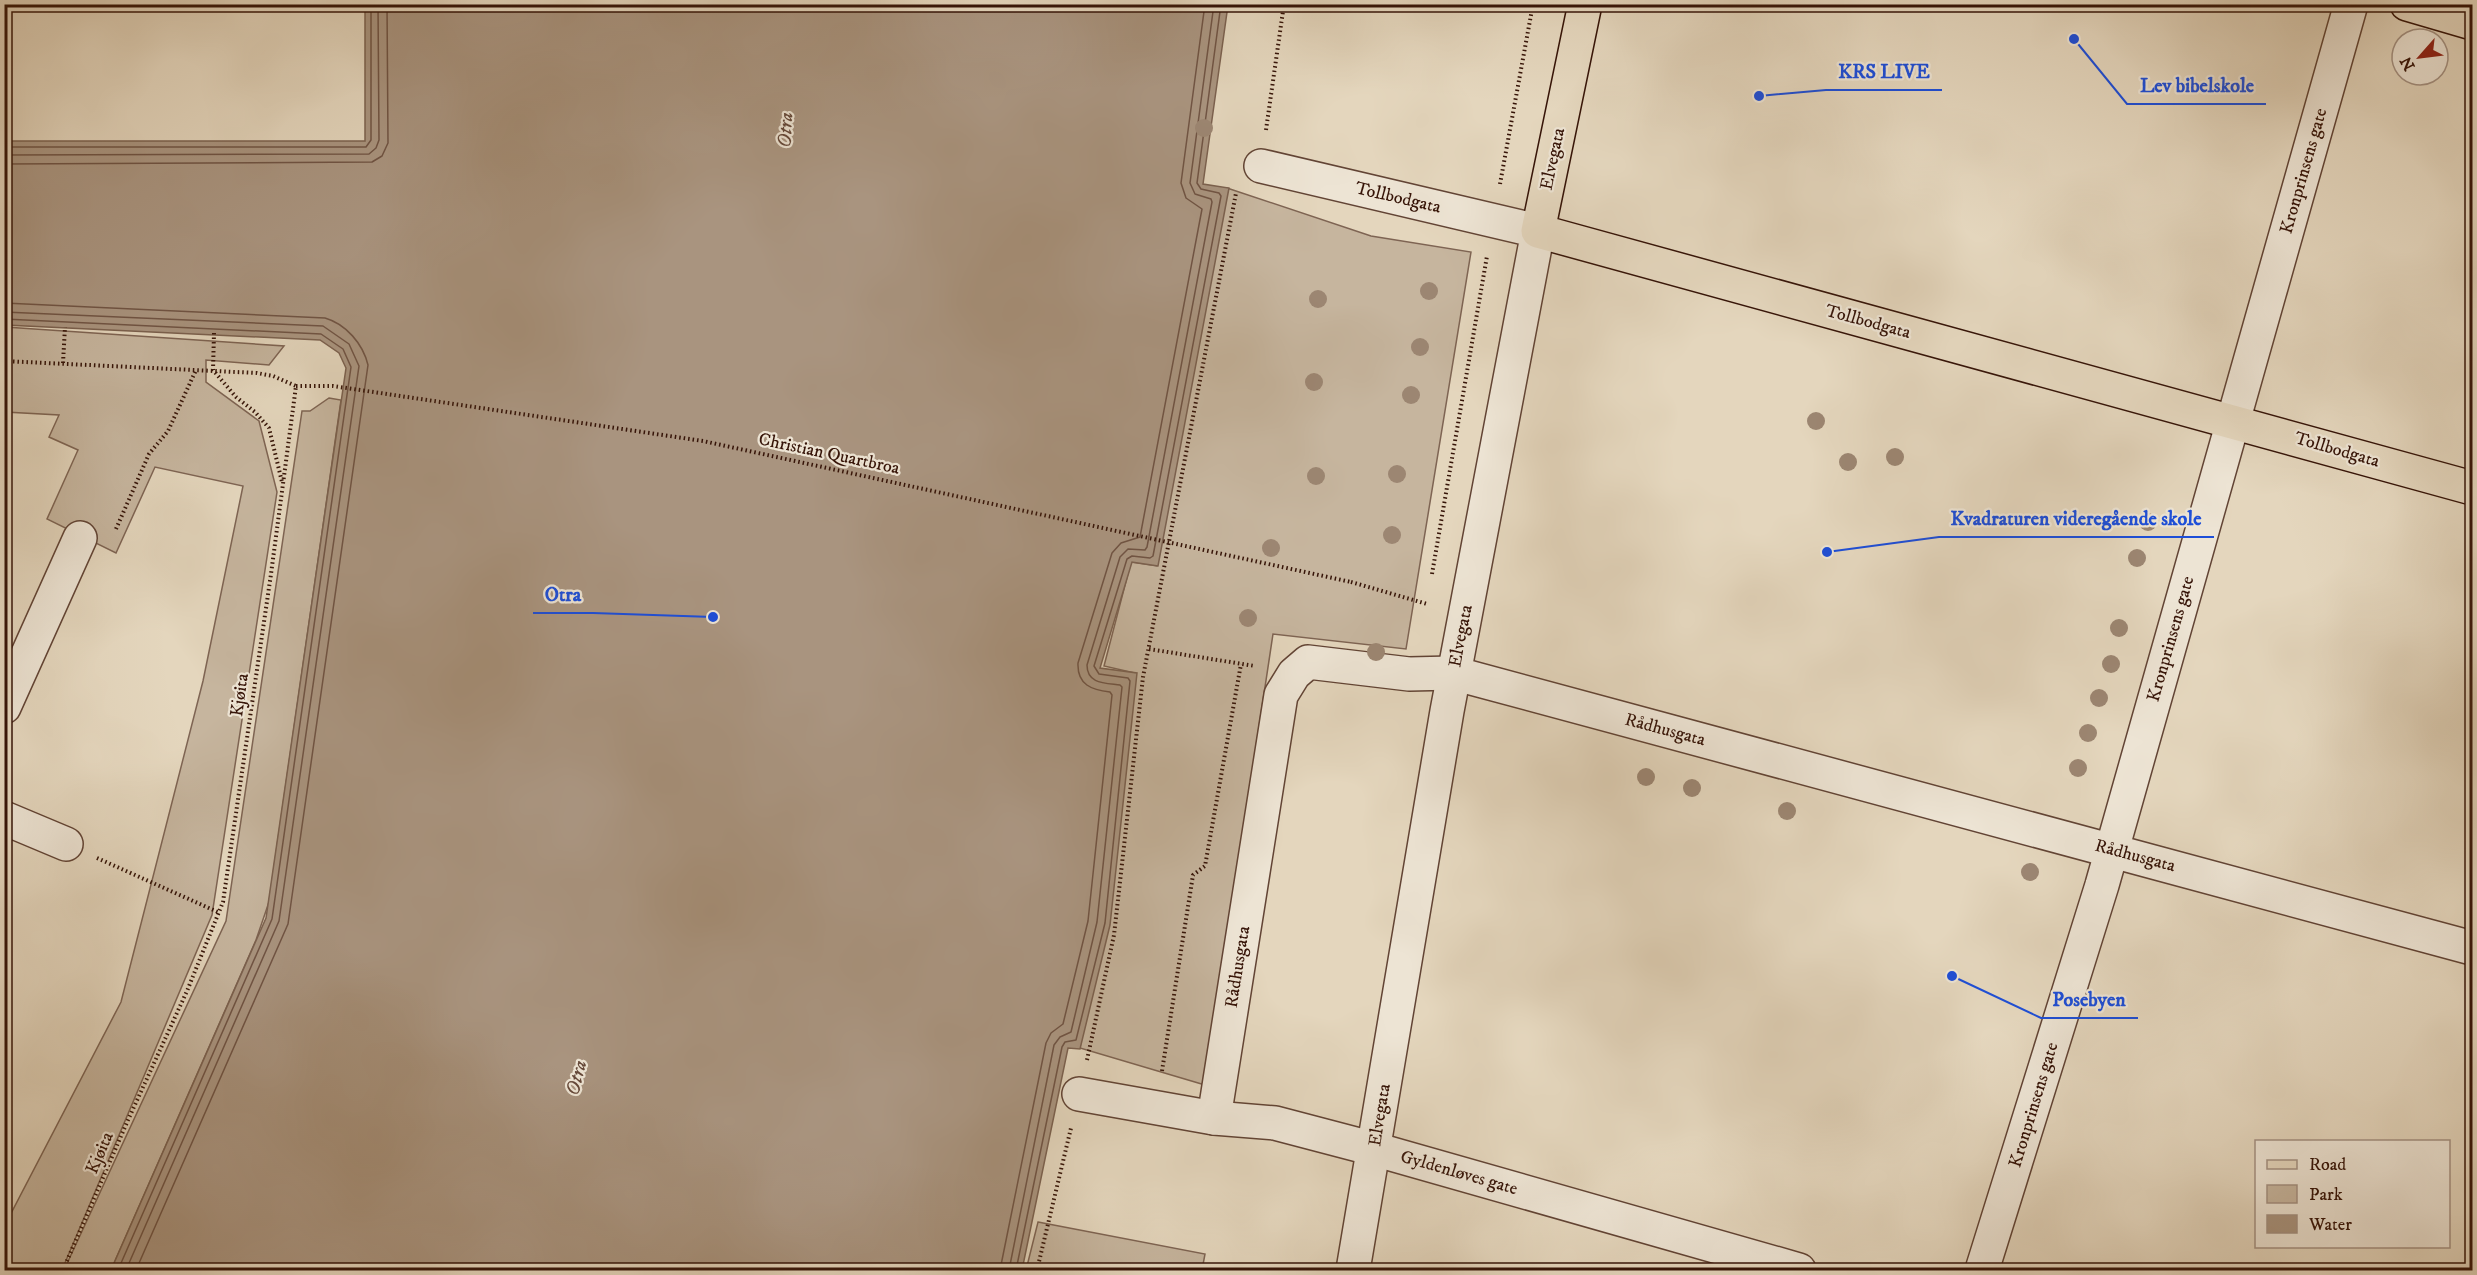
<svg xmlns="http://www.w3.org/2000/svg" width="2477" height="1275" viewBox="0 0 2477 1275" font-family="'IM FELL DW Pica',serif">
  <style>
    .green { fill: #c6b59e; stroke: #7e6453; stroke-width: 1.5 }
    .water { fill: #a9947f; stroke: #7b614f; stroke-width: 1.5 }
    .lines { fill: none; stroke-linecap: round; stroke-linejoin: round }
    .shore { stroke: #705444; stroke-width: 1.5 }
    .minor-casing { stroke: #624435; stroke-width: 36 }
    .major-casing { stroke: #361408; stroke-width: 36 }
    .path { stroke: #361408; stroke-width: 4; stroke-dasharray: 1.5 3; stroke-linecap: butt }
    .minor { stroke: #ede4d4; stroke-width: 33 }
    .major { stroke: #e4d6bd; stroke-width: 33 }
    .path-bridge { stroke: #361408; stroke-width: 4; stroke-dasharray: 1.5 3; stroke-linecap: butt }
    .tree { fill: #9c8672 }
    .labels { text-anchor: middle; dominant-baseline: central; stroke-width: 4.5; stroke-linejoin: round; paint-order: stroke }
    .street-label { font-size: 18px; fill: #361408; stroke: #ede4d4 }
    .water-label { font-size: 20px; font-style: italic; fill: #644738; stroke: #ede4d4 }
    .leader { fill: none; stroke: #1d4ed8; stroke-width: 2 }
    .callout-dot { fill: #1d4ed8; stroke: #ede4d4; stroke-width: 2 }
    .callout-label { font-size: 20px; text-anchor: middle; font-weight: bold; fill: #1d4ed8; stroke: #ede4d4; stroke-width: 4.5; stroke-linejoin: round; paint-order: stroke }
  </style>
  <rect width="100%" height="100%" fill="#e4d6bd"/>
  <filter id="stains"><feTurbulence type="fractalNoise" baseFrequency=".00333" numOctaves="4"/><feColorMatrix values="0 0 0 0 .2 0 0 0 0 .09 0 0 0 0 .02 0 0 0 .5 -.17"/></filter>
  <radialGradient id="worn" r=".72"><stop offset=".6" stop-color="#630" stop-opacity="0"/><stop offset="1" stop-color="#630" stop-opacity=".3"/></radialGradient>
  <g class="green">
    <path d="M1227,188L1371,236L1471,252L1406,649L1273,634L1205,1085L1080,1048L1135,673L1104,666L1131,562L1157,566Z"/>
    <path d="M5,327L284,346L269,365L206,360V382L259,421L277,492L212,915L62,1270H5V1225L121,1002L203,681L243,486L155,467L116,553L47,519L78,450L49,437L59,415L5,412Z"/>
    <path d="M329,398L341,400L269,902L256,940L111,1270H64L226,921L302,411H310Z"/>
    <path d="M1038,1222L1205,1254L1202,1270H1026Z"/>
  </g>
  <path class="water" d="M365,5H1228L1203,184L1229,188L1158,566L1132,562L1100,668L1137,673L1110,925L1080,1049L1068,1048L1022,1270H111L266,918L346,368L339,353L320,340L5,325V141H365Z"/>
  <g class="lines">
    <g class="shore">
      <path d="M4,147H366L371,140V4"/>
      <path d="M4,155L369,154L376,148L379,140L378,4"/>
      <path d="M4,164L372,162L382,156L388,143L387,4"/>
      <path d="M4,303L325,318C346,324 363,344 368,365L288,924L136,1270"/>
      <path d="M4,312L323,326L349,344L359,366L279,921L126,1270"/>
      <path d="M4,319L321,334L343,349L351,367L272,919L118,1270"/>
      <path d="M1000,1270L1046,1043L1051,1033L1063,1024L1088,921L1112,695L1110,692C1092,690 1077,685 1078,663L1112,553L1121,543L1140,537L1202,209L1186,198L1181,183L1205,4"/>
      <path d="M1009,1270L1054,1045L1060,1037L1071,1032L1097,922L1122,687L1120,685C1105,683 1087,684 1087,665L1120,557L1128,549L1145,550L1147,547L1212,202L1211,199L1195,194L1190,183L1214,4"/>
      <path d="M1016,1270L1062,1047L1065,1042L1076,1040L1105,923L1130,681L1128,678L1099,674L1094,666L1127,559L1132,556L1150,558L1153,556L1221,196L1219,193L1201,189L1197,183L1221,4"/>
    </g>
    <g class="minor-casing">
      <g id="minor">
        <path d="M1261,166L1538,231L1447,711L1353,1270"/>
        <path d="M4,707L80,538"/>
        <path d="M4,818L66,844"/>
        <path d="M1079,1094L1214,1118L1275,1123L1374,1149L1799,1270"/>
        <path d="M1214,1118L1281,695L1294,674L1308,662L1409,674L1453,673L2472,948"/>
        <path d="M1982,1270L2102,885L2351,4"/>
      </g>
    </g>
    <g class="major-casing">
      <g id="major">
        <path d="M1585,4L1538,231L2472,488"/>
        <path d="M2407,4L2472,23"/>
      </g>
    </g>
    <g class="path">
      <path d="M1266,130L1284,4"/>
      <path d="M1500,184L1533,4"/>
      <path d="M214,333L213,370L236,397L255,412L269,428L282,482"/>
      <path d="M4,361L257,373L273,376L296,386L271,574L223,902L187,991L128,1120L63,1270"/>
      <path d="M63,363L65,327"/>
      <path d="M116,529L149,454L168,431L196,370"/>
      <path d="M1432,574L1487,256"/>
      <path d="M1351,582L1427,604"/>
      <path d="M1149,649L1255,666"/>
      <path d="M97,858L220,913"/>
      <path d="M1087,1060L1114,935L1143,677L1236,193"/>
      <path d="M1162,1071L1193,875L1205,866L1241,664"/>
      <path d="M1037,1270L1071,1128"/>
    </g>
    <use href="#minor" class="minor"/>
    <use href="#major" class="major"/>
    <path class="path-bridge" d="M296,386H333L703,441L1351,582"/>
  </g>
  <g class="tree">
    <circle cx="1204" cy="128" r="9"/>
    <circle cx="1429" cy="291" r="9"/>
    <circle cx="1318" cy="299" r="9"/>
    <circle cx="1420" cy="347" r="9"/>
    <circle cx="1314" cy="382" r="9"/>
    <circle cx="1411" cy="395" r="9"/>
    <circle cx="1816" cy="421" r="9"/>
    <circle cx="1895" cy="457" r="9"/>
    <circle cx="1848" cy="462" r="9"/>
    <circle cx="1397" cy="474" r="9"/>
    <circle cx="1316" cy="476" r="9"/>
    <circle cx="2148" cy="522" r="9"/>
    <circle cx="1392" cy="535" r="9"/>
    <circle cx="1271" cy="548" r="9"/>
    <circle cx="2137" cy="558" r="9"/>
    <circle cx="1248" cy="618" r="9"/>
    <circle cx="2119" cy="628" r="9"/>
    <circle cx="1376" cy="652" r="9"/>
    <circle cx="2111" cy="664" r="9"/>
    <circle cx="2099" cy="698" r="9"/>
    <circle cx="2088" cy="733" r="9"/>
    <circle cx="2078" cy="768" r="9"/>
    <circle cx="1646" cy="777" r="9"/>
    <circle cx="1692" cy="788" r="9"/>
    <circle cx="1787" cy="811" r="9"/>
    <circle cx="2030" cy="872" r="9"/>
  </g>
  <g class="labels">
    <g class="street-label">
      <text transform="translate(1553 159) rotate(-78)">Elvegata</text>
      <text transform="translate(2304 171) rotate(-74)">Kronprinsens gate</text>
      <text transform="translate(1398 198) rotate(13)">Tollbodgata</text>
      <text transform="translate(1868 322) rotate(15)">Tollbodgata</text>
      <text transform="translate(2337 450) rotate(16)">Tollbodgata</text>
      <text transform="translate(829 454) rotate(12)">Christian Quartbroa</text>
      <text transform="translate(1461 636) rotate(-79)">Elvegata</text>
      <text transform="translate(2171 639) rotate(-74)">Kronprinsens gate</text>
      <text transform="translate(240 695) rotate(-82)">Kjøita</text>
      <text transform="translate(1665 730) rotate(15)">Rådhusgata</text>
      <text transform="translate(2135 856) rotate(15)">Rådhusgata</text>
      <text transform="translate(1238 967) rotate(-81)">Rådhusgata</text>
      <text transform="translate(2034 1105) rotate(-73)">Kronprinsens gate</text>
      <text transform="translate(1380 1115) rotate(-81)">Elvegata</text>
      <text transform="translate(100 1153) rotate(-67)">Kjøita</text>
      <text transform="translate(1459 1173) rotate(16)">Gyldenløves gate</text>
    </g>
    <g class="water-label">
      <text transform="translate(786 130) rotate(-87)">Otra</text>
      <text transform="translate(577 1078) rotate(-76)">Otra</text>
    </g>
  </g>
  <path class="leader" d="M1759 96L1826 90H1942M2074 39L2127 104H2266M1827 552L1939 537H2214M713 617L593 613H533M1952 976L2041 1018H2138"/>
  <g class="callout-dot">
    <circle cx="1759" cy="96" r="6"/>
    <circle cx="2074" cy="39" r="6"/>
    <circle cx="1827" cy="552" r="6"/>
    <circle cx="713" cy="617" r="6"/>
    <circle cx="1952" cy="976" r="6"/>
  </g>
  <g class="callout-label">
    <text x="1884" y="78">KRS LIVE</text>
    <text x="2197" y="92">Lev bibelskole</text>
    <text x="2076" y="525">Kvadraturen videregående skole</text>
    <text x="563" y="601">Otra</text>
    <text x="2089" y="1006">Posebyen</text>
  </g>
  <rect width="2477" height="1275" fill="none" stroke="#e4d6bd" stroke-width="24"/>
  <rect x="6" y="6" width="2465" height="1263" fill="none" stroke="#361408" stroke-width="3"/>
  <rect x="12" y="12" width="2453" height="1251" fill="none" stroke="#361408" stroke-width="1.5"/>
  <rect x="2255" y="1140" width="195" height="108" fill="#ede4d4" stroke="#a49182" stroke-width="1.5"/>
  <rect x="2267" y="1160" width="30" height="9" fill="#e4d6bd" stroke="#a49182" stroke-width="1.5"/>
  <text x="2309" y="1170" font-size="18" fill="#361408">Road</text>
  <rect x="2267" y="1185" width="30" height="18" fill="#c6b59e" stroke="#a49182" stroke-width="1.5"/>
  <text x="2309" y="1200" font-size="18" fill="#361408">Park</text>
  <rect x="2267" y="1215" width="30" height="18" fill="#a9947f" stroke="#a49182" stroke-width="1.5"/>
  <text x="2309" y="1230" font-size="18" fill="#361408">Water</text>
  <g transform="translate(2420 57) rotate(242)"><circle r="28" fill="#ede4d4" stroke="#a49182" stroke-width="1.5"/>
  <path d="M0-4.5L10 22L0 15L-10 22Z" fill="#8f2418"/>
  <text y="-9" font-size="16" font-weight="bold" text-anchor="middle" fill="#361408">N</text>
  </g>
  <rect width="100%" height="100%" filter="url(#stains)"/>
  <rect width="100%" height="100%" fill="url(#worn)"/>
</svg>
